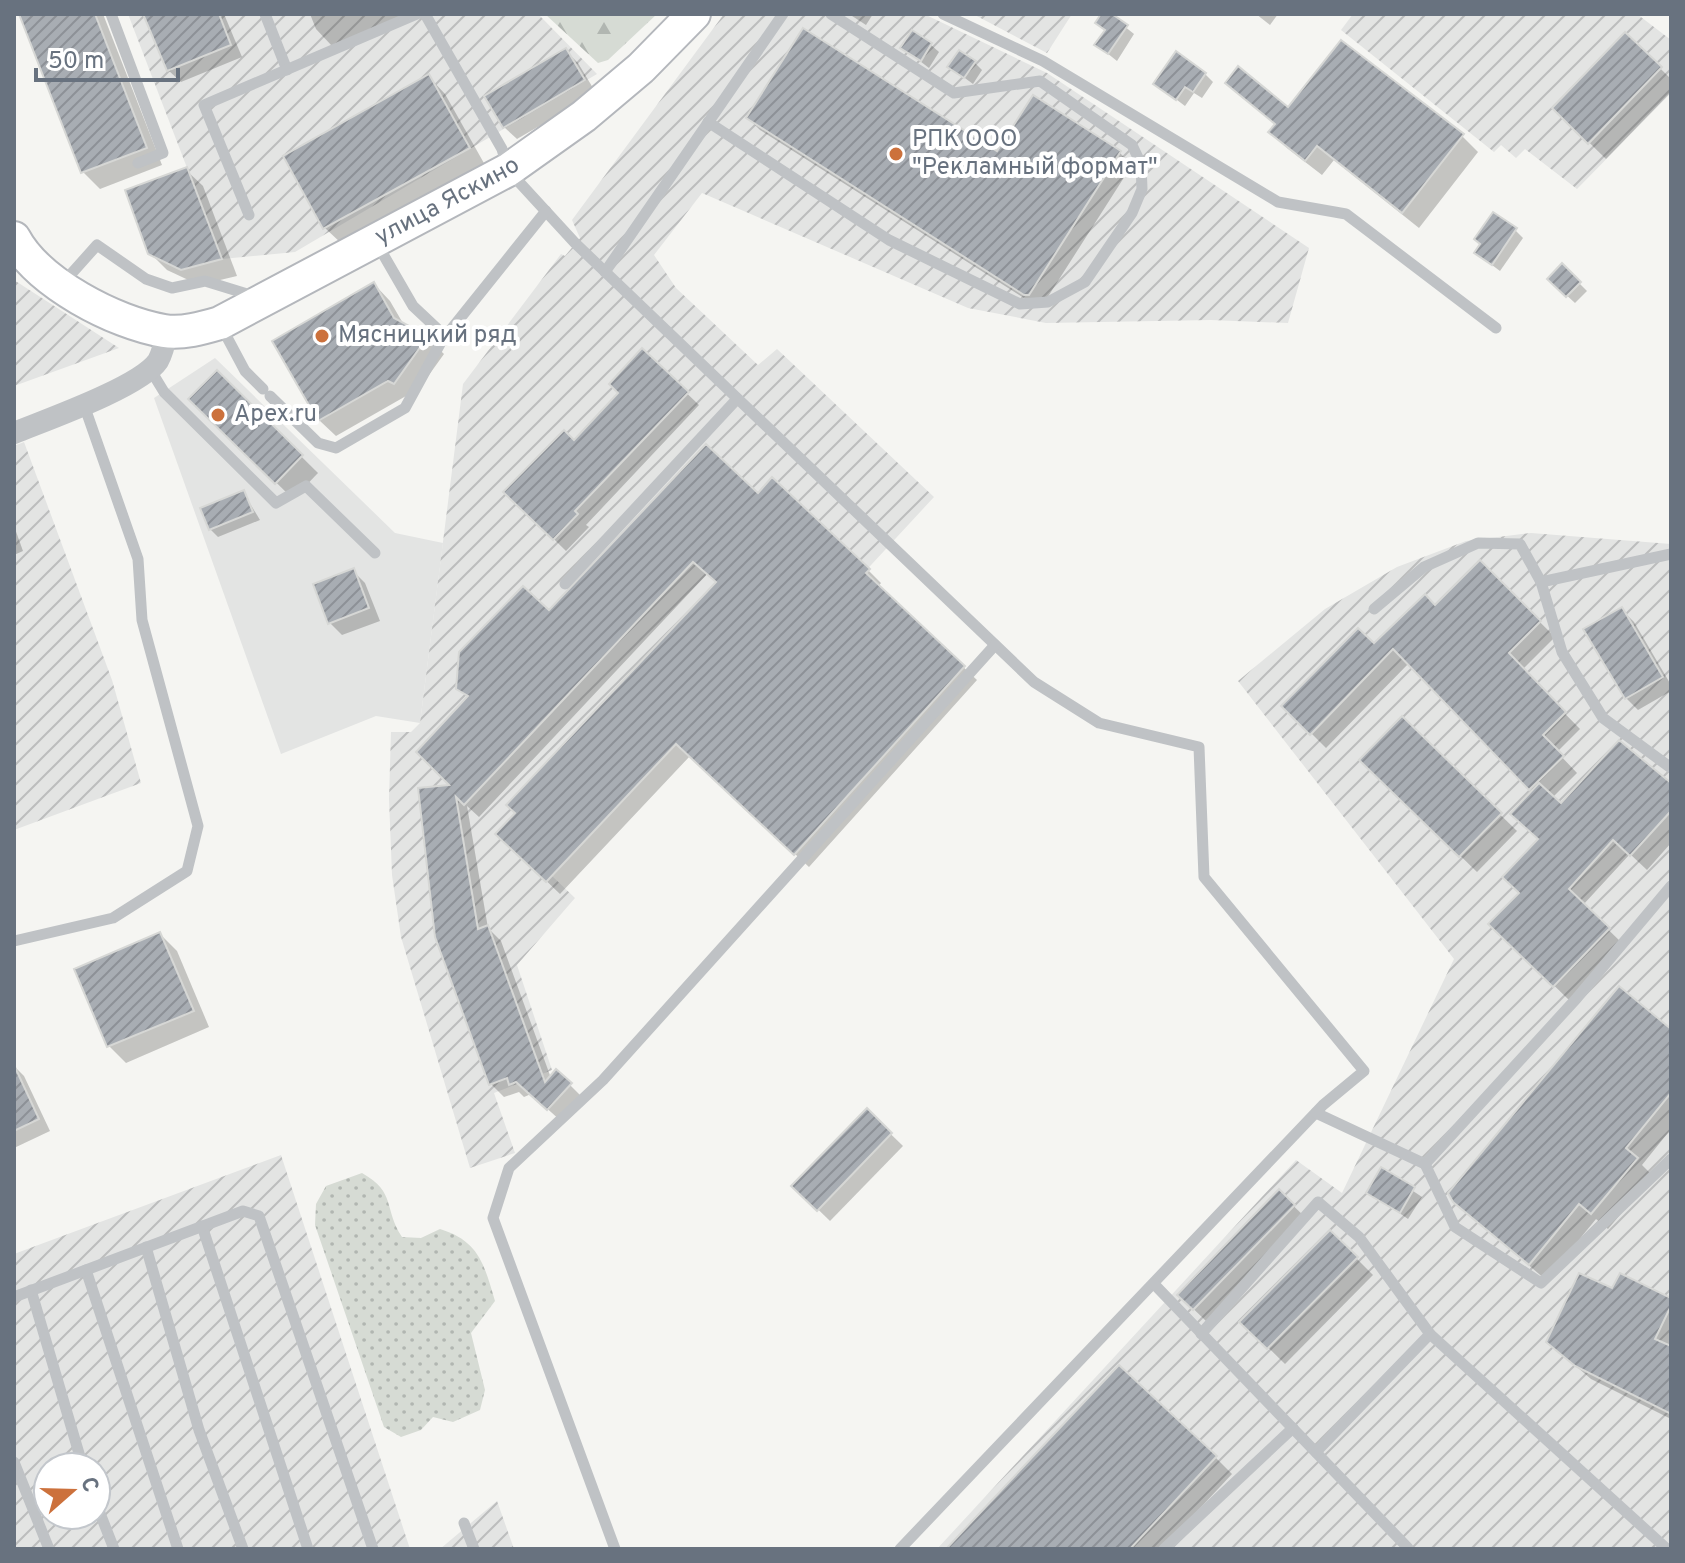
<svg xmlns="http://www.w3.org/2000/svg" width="1685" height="1563" viewBox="0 0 1685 1563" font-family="Overpass,sans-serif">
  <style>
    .built { fill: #e3e4e3 }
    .industrial { fill: url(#industrial-furrows); fill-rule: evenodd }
    .grass { fill: url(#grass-dots) }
    .forest { fill: url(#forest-firs) }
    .shadow { fill: #0003 }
    .building { fill: url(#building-hatch); stroke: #d6d7d5; stroke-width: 2 }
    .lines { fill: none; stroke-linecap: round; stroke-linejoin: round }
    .secondary-casing { stroke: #b4b7bc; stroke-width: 36 }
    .lane { stroke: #bfc2c5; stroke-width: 11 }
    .street { stroke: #bfc2c5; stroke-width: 22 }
    .secondary { stroke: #fff; stroke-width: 32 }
    .poi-dot { fill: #cc713c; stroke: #fff; stroke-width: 3 }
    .labels { text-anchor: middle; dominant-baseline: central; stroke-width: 8; stroke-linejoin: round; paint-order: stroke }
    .poi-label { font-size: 24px; fill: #68727f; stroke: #fff; text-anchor: start }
    .street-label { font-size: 24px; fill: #68727f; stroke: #fff }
  </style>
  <defs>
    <pattern id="industrial-furrows" width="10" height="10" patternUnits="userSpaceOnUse" patternTransform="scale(2)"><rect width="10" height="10" fill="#e3e4e3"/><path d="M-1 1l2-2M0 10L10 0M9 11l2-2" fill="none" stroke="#bcbdbd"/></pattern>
    <pattern id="grass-dots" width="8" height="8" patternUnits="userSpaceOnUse" patternTransform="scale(2)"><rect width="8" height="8" fill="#d6dbd4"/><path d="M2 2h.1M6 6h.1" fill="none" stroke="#b1b6b1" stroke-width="1.8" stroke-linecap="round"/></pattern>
    <pattern id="forest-firs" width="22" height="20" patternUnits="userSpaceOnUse" patternTransform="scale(2)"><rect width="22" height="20" fill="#d6dbd4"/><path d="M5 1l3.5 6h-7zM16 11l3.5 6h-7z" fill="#b1b6b1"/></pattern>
    <pattern id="building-hatch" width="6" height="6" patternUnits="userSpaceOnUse" patternTransform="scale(2)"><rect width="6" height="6" fill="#a8adb3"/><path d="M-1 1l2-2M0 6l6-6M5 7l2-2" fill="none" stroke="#8d9197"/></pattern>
  </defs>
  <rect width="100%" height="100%" fill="#f5f5f2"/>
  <path class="built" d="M215,358L395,533L443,543L420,723L376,716L281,754L154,398Z"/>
  <g class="industrial">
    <path d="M128,14H538L597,74L295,252L222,259Z"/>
    <path d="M724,14H924L1047,73L1309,248L1288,323L1211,320L1046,323L968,308L702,193L654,255L676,288L758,365L777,349L934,497L797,645L782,631L552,876L575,898L517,965L552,1070L494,1093L515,1153L470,1168L401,937L392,875L389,799L391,732H411L420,723L463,384L561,254L565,256L580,238L572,220Z"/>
    <path d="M973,14H1072L1047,53Z"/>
    <path d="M1353,14H1637L1671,40V93L1577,189L1525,149L1516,158L1501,145L1494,152L1341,30Z"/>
    <path d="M14,280L119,348L14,386Z"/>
    <path d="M24,442L112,680L141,783L14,830V446Z"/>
    <path d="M1531,533L1671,544V1549H937L1296,1160L1342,1193L1454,959L1238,681L1325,609L1397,567L1466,541Z"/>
    <path d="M281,1155L410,1549H14V1254ZM48,1467H96V1515H48Z"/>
    <path d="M497,1501L514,1549H440Z"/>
  </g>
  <path class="grass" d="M362,1173C397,1193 383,1208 402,1237L421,1238L440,1229C479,1241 484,1264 495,1301L471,1333L485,1390L480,1410L453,1422L433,1417L421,1430L401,1437L384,1427L315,1225L316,1204L326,1186Z"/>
  <path class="forest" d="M545,14H657L608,60L598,63Z"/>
  <g class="shadow">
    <path d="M21,14H103L162,165L100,189L83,172Z"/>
    <path d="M153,14H224L242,57L181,82L168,70Z"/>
    <path d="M310,14H410L332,46L316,29Z"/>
    <path d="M849,14H873L866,25Z"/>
    <path d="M1104,14H1109L1134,34L1117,61L1097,45L1106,32L1097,23Z"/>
    <path d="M1256,14H1278L1270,25Z"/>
    <path d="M1625,34L1671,79V92L1606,159L1554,108Z"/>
    <path d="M931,45L939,52L929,68L903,48Z"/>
    <path d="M566,51L578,63L596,93L517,139L504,127Z"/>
    <path d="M974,62L982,70L973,84L950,67Z"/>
    <path d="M1205,74L1213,82L1202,98L1194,93L1185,106L1156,84Z"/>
    <path d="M429,77L445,94L485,165L342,244L325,228Z"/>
    <path d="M1228,83L1289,110L1462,136L1478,152L1419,228L1334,160L1322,175L1287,148L1271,132L1276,125Z"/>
    <path d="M748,118L997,154L1119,152L1132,165L1042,306L1038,307L760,130Z"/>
    <path d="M186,170L203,186L237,276L199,285L167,270L150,253Z"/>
    <path d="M1515,230L1523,238L1500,271L1476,253Z"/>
    <path d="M1562,266L1587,291L1575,303L1549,279Z"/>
    <path d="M374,284L390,301L404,325L427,338L444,354L411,400L406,396L336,436L319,420Z"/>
    <path d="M643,351L699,405L586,525L589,527L566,551L506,492L574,442L621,393Z"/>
    <path d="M217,373L318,473L293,499L191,399Z"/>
    <path d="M243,492L260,520L218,537L210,529Z"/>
    <path d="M758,496L868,570L881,583L878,587L977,680L809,867L690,756L560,894L511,847L718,583L708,573L479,817L467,806L488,928L501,941L551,1078L570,1085L583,1098L562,1122L531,1094L524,1097L519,1092L504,1097L491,1084L453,786L469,698L458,688L549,613Z"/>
    <path d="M14,526L23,551L14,555Z"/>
    <path d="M1480,563L1555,637L1522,670L1580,729L1557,752L1577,773L1552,798L1561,806L1671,787V843L1647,870L1630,854L1583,905L1624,945L1570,1001L1491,924L1521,893L1540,840L1534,792L1409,663L1326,748L1284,706L1436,607Z"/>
    <path d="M353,571L365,583L380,621L342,635L330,623Z"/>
    <path d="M1621,609L1634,622L1671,685V691L1638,710L1626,698Z"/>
    <path d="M1402,719L1517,831L1477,872L1362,760Z"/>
    <path d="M160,934L177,951L209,1027L126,1063L109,1046Z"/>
    <path d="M1671,1032V1129L1642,1165L1653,1176L1608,1229L1596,1219L1546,1280L1454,1201Z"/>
    <path d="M14,1066L24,1076L50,1131L14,1148Z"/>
    <path d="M867,1111L903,1146L830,1221L794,1186Z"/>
    <path d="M1382,1170L1422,1197L1408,1219L1369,1192Z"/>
    <path d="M1279,1192L1306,1218L1206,1321L1179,1295Z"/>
    <path d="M1330,1232L1373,1275L1285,1364L1242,1322Z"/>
    <path d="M1613,1291L1671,1300V1419L1591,1379L1548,1342Z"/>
    <path d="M1216,1458L1232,1474L1162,1549H949Z"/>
  </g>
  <g class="building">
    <path d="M19,14H95L147,148L81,173Z"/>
    <path d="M143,14H219L231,45L167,71Z"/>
    <path d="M1101,14H1112L1128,25L1108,54L1094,45L1105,30L1095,23Z"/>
    <path d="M803,28L997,151L1033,95L1121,151L1029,295H1024L746,118Z"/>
    <path d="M912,30L932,43L921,61L900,48Z"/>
    <path d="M1625,32L1662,67L1588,144L1552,108Z"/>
    <path d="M1341,40L1464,134L1402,213L1317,146L1305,161L1268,132L1275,124L1225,83L1238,66L1288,107Z"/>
    <path d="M566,48L585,80L503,128L484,96Z"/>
    <path d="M959,50L976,61L964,78L947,67Z"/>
    <path d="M1176,51L1206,73L1193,92L1185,87L1176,100L1153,84Z"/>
    <path d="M429,74L470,148L323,229L283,156Z"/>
    <path d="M187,167L222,259L181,270L148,254L125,190Z"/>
    <path d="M1493,212L1517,228L1492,265L1474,253L1480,244L1474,239Z"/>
    <path d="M1562,263L1581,282L1566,297L1547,279Z"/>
    <path d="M374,282L394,318L428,336L394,384L388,381L318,421L272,341Z"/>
    <path d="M642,348L689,392L575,511L578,514L553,540L503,492L564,430L574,440L618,393L609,384Z"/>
    <path d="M217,370L303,455L275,484L188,399Z"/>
    <path d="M706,444L758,493L772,477L870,569L866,573L965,666L794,855L676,744L546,882L495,834L515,813L506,805L716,582L693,562L464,805L456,797L478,929L488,925L545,1082L556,1069L572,1083L547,1110L516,1082L509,1085L507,1078L489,1085L435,937L418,788L449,785L416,752L468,696L456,689L459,652L523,586L549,610Z"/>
    <path d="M244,490L253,512L209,530L200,508Z"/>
    <path d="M1480,560L1541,621L1509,653L1566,712L1543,735L1564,756L1529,790L1393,649L1310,735L1281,706L1358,628L1374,643L1425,594L1435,605Z"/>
    <path d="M354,568L369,608L328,624L313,584Z"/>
    <path d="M1622,607L1663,677L1625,699L1583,629Z"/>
    <path d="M1402,716L1502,813L1459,857L1359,760Z"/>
    <path d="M1619,740L1671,783V811L1630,856L1613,840L1569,889L1610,928L1553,987L1488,924L1519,893L1502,877L1538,839L1510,814L1539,783L1561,803Z"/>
    <path d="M160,932L194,1011L107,1047L74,969Z"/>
    <path d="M1619,986L1671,1029V1093L1626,1148L1638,1158L1591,1214L1579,1204L1529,1265L1453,1202L1448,1193Z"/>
    <path d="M14,1065L39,1119L14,1131Z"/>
    <path d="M867,1108L892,1133L817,1211L791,1186Z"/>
    <path d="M1381,1167L1415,1187L1400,1213L1366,1193Z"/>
    <path d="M1279,1189L1295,1205L1193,1310L1177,1295Z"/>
    <path d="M1330,1230L1358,1257L1267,1349L1239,1322Z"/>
    <path d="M1579,1273L1612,1288L1620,1273L1671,1298V1306L1655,1339L1671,1346V1414L1575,1366L1546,1342Z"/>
    <path d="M1119,1365L1217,1456L1130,1549H946Z"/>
  </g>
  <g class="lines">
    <g class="secondary-casing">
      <g id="secondary">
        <path id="s1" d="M14,238C38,283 115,323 164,331C182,334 203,328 220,323L508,170L584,116L641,68L694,14"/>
      </g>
    </g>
    <g class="lane">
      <path d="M111,14L163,153L138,163"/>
      <path d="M265,14L287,70"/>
      <path d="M425,14L502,149L508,170L575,243L1034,682L1099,723L1199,747L1204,877L1364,1071L1323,1105L900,1549"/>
      <path d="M943,14L1043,61L1278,202L1346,214L1496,328"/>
      <path d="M708,122L889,240L1020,304L1048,302L1085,282L1132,213L1142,189L1141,164L1132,145L1040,81L954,93L831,14"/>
      <path d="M249,215L204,105L417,14"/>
      <path d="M376,242L413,306L446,337"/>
      <path d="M605,272L783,14"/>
      <path d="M63,283L97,245L146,279L172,288L205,281L257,297"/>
      <path d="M221,326L245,371L263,389"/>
      <path d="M150,369L164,392L276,503L306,486L375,553"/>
      <path d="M270,396L318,443L336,448L405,408L441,342L546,211"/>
      <path d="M1541,582L1562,652L1603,718L1671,768"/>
      <path d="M565,584L737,399"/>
      <path d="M1374,609L1424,567L1478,543L1520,544L1541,582L1671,554"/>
      <path d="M14,941L113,918L187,871L198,826L142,620L138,559L84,405"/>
      <path d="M1316,1113L1425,1164L1576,999L1671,886"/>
      <path d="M1425,1164L1455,1227L1541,1283L1671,1159"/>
      <path d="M202,1226L308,1549"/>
      <path d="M146,1247L199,1430L243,1549"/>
      <path d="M86,1270L178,1549"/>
      <path d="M1154,1284L1408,1548"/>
      <path d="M31,1290L83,1467"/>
      <path d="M14,1297L243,1211L259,1216L373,1549"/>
      <path d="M1201,1334L1318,1202L1359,1237L1430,1334"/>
      <path d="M1316,1452L1430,1334L1667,1549"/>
      <path d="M14,1462L49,1549"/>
      <path d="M96,1503L114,1549"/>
      <path d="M464,1523L474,1549"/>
      <path d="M615,1549L493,1218L509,1168L603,1080L995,645"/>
      <path d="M1164,1549L1293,1428"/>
    </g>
    <path class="street" d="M14,433C46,420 140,387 158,361C163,352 165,342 167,332"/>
    <use href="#secondary" class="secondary"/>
  </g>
  <g class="poi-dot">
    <circle cx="896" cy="154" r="8"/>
    <circle cx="322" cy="336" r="8"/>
    <circle cx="218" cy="415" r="8"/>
  </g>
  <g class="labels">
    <g class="poi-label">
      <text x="912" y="140">РПК ООО<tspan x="912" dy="28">"Рекламный формат"</tspan></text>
      <text x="338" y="336">Мясницкий ряд</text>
      <text x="234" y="415">Apex.ru</text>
    </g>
    <g class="street-label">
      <text stroke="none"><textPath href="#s1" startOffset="496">улица Яскино</textPath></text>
    </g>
  </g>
  <rect width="1685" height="1563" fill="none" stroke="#68727f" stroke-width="32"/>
  <g transform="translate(72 1491) rotate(70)"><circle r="38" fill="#ffffff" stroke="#c3c7cc" stroke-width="2"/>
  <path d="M0-6L14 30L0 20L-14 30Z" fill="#cc713c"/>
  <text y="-12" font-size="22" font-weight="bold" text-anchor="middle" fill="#68727f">С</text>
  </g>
  <path d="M36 68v12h142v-12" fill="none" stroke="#68727f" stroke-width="4"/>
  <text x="48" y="68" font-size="24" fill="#68727f" stroke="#ffffff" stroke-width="6" paint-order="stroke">50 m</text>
</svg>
